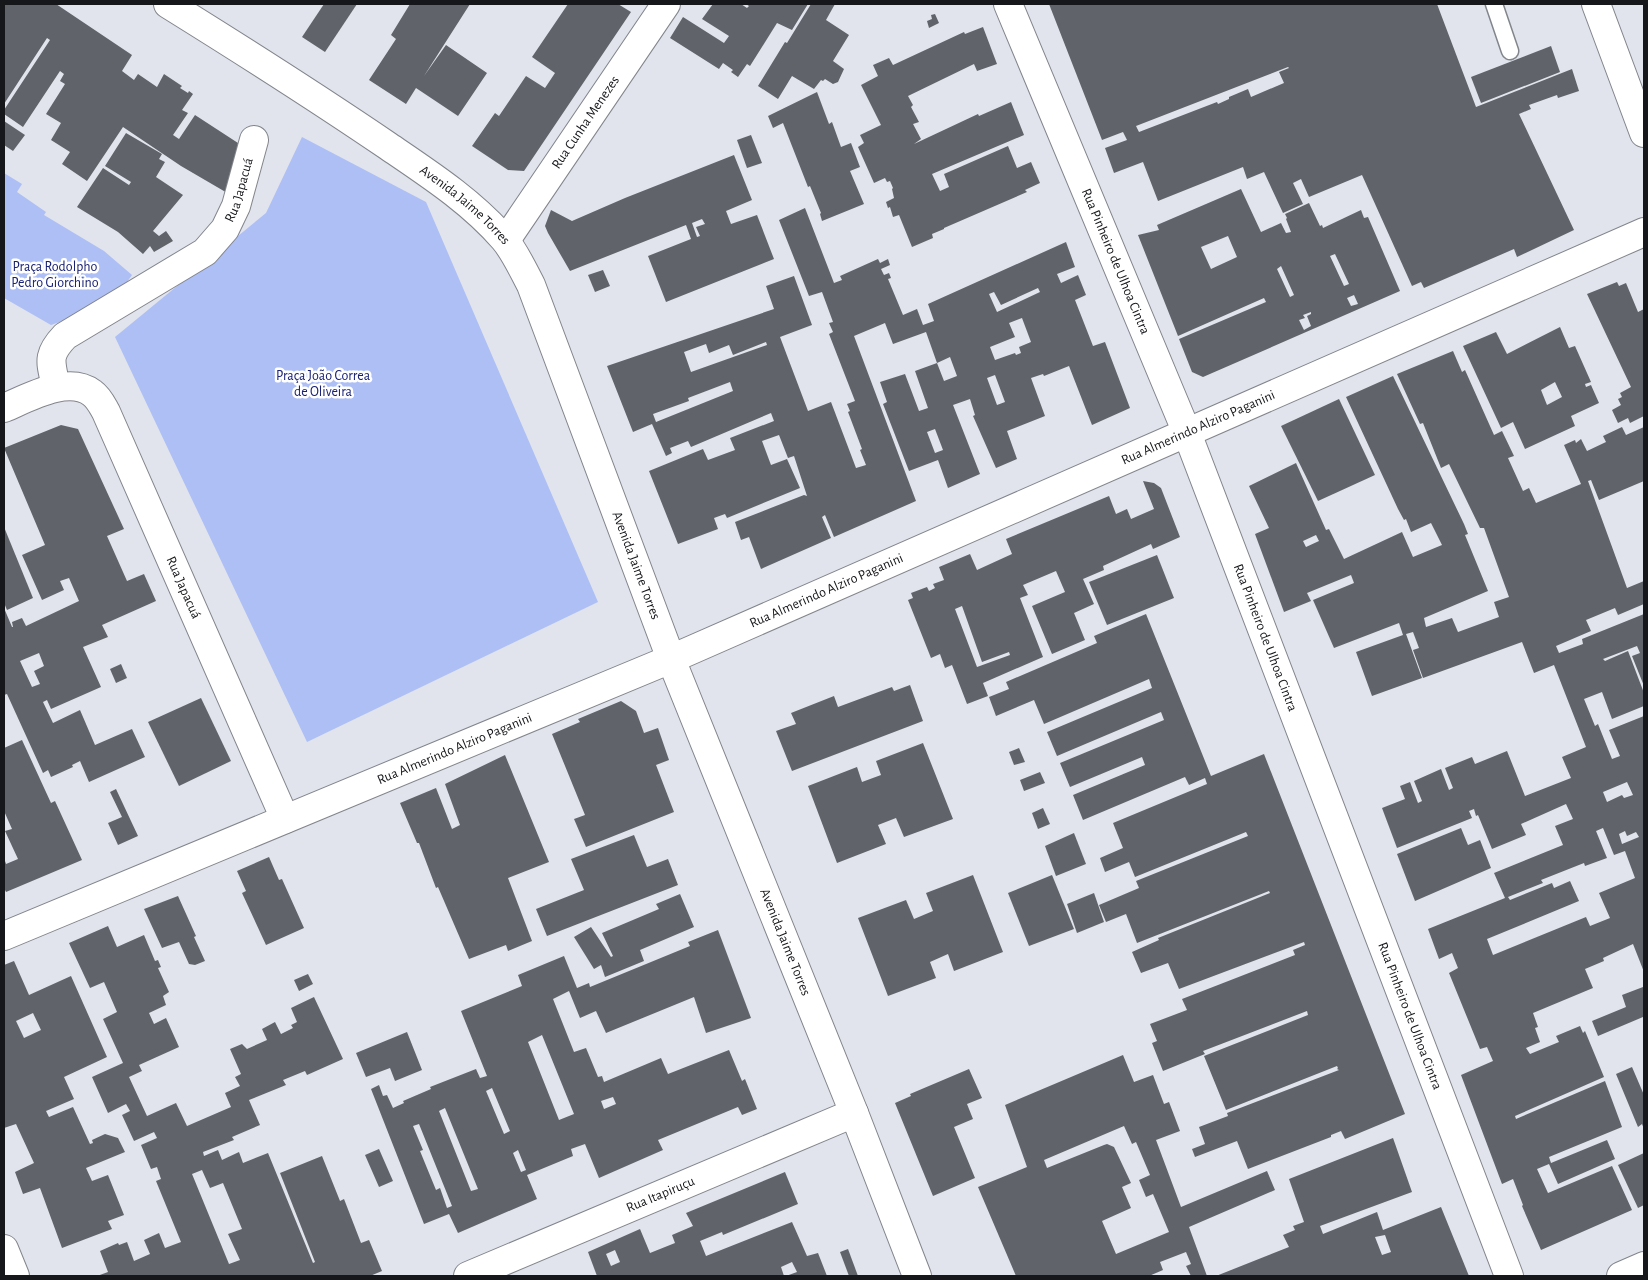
<svg xmlns="http://www.w3.org/2000/svg" width="1648" height="1280" viewBox="0 0 1648 1280" font-family="'Alegreya Sans',sans-serif">
  <style>
    .green { fill: #adbff5 }
    .building { fill: #61636a; fill-rule: evenodd }
    .lines { fill: none; stroke-linecap: round; stroke-linejoin: round }
    .lane-casing { stroke: #82858c; stroke-width: 19 }
    .street-casing { stroke: #82858c; stroke-width: 30 }
    .secondary-casing { stroke: #82858c; stroke-width: 30 }
    .lane { stroke: #fff; stroke-width: 16 }
    .street { stroke: #fff; stroke-width: 28 }
    .secondary { stroke: #fff; stroke-width: 28 }
    .labels { text-anchor: middle; dominant-baseline: central; stroke-width: 5; stroke-linejoin: round; paint-order: stroke }
    .street-label { font-size: 14px; fill: #16171a; stroke: #fff }
    .park-label { font-size: 14px; fill: #182173; stroke: #fff }
  </style>
  <rect width="100%" height="100%" fill="#e1e4ec"/>
  <g class="green">
    <path d="M302,137L426,202L598,602L307,742L115,337L266,213Z"/>
    <path d="M4,173L22,184L17,192L46,212L44,215L104,251L132,275L127,282L94,310L51,325L4,298Z"/>
  </g>
  <g class="building">
    <path d="M4,4H56L132,55L122,71L134,80L138,74L157,87L164,74L182,86L180,88L188,93L189,91L193,94L182,110L188,113L173,135L179,139L195,115L238,143L229,194L181,166L123,127L87,181L62,164L70,152L51,140L61,123L46,114L65,84L60,81L64,74L60,71L23,127L4,114V110L50,40L47,38L4,104Z"/>
    <path d="M324,4H357L325,52L302,37Z"/>
    <path d="M410,4H423L426,5L427,4H470L424,76L446,45L487,73L458,116L416,88L406,104L369,80L396,39L391,35Z"/>
    <path d="M568,4H618L631,12L524,171L508,170L472,146L495,113L499,116L526,76L545,88L555,73L532,57Z"/>
    <path d="M713,4H741L747,8L749,6L746,4H808L792,30L777,23L750,66L747,64L738,77L731,72L733,70L723,63L719,69L670,38L683,17L724,43L729,36L702,19Z"/>
    <path d="M811,4H835L826,20L849,35L833,61L844,69L838,82L833,84L825,79L823,81L821,80L814,89L792,76L778,99L758,86L785,42L787,43Z"/>
    <path d="M1049,4H1437L1476,107L1572,69L1579,91L1558,98L1557,95L1529,105L1531,109L1519,114L1574,230L1517,257L1514,249L1424,288L1421,282L1412,286L1362,175L1309,197L1301,179L1293,183L1303,204L1283,213L1264,172L1247,179L1243,167L1158,201L1143,162L1114,173L1105,148L1127,140L1123,132L1102,140ZM1288,67L1289,68L1279,72L1284,83L1251,97L1248,89L1229,97V99L1218,104L1217,102L1139,132L1136,126Z"/>
    <path d="M935,14L939,23L929,28L927,21L932,19L931,15Z"/>
    <path d="M983,27L997,64L977,71L974,64L908,96L913,105L911,107L919,122L913,124L921,139L914,144L978,114L979,116L1011,102L1024,135L932,174L940,191L949,187L944,174L1008,146L1017,168L1031,162L1040,183L1025,190L1027,192L944,228V229L932,234L933,238L912,247L899,215L893,217L890,207L888,208L886,202L894,198L892,189L893,188L890,181L887,182L885,178L874,183L858,147L864,143L860,135L881,125L861,85L878,76L873,65L889,58L893,65L964,32L965,34Z"/>
    <path d="M1551,46L1560,72L1481,103L1471,77Z"/>
    <path d="M817,92L829,124L832,122L841,147L851,143L860,167L850,171L864,204L822,221L820,214L821,213L810,186L808,187L783,123L773,128L768,116Z"/>
    <path d="M4,121L25,135L13,151L4,145Z"/>
    <path d="M126,133L162,154L159,159L165,162L156,177L183,195L153,231L159,236L166,231L173,241L154,252L150,246L143,254L118,232L77,207L103,168L129,185L131,182L105,166Z"/>
    <path d="M751,135L762,163L747,168L737,140Z"/>
    <path d="M734,155L752,200L726,211L731,224L757,215L774,259L666,302L648,256L691,239L686,225L570,271L548,233L545,226L551,210L572,221L625,198ZM702,219L705,224L696,227L700,236L697,237L692,223Z"/>
    <path d="M1241,189L1261,232L1281,223L1286,233L1291,232L1286,219L1287,218L1285,214L1309,203L1320,226L1322,225L1323,228L1361,210L1364,218L1368,217L1400,291L1203,377L1192,372L1179,339L1266,302L1264,298L1178,336L1138,235L1159,230L1157,225ZM1228,236L1237,257L1211,269L1201,247ZM1335,254L1349,284L1344,286L1330,256ZM1281,266L1294,295L1290,297L1277,269ZM1354,295L1358,304L1351,306L1347,298ZM1311,312V314L1307,316L1311,326L1304,330L1299,320L1305,318L1303,315Z"/>
    <path d="M805,208L834,283L842,280L840,276L878,259L880,263L888,259L890,265L881,269L884,275L889,273L891,278L888,279L903,315L917,309L923,325L934,321L928,304L1066,242L1075,267L1057,274L1061,283L1078,275L1086,295L1075,300L1093,346L1105,342L1130,408L1092,425L1069,366L1044,376L1043,374L1031,378L1045,416L1007,431L1017,459L996,468L973,416L975,415L970,399L953,405L980,474L948,488L938,460L909,471L883,404L887,402L880,382L905,374L919,411L928,408L915,371L937,363L944,381L957,376L950,357L937,363L926,332L893,344L885,323L854,336L916,501L834,537L825,515L822,517L831,538L761,569L749,537L741,540L735,522L804,495L807,496L794,456L788,458L779,435L762,441L771,465L787,459L800,488L727,518L725,514L714,518L718,529L678,544L649,471L703,449L708,460L735,450L730,438L774,421L771,413L691,447L688,441L670,448L672,453L666,456L652,424L633,432L607,366L774,309L766,286L794,276L812,325L780,337L808,411L831,402L856,468L866,465L860,450L862,449L848,412L850,411L847,404L855,401L829,334L833,332L829,323L833,322L822,292L809,296L779,220ZM1038,288L1040,292L997,312L989,294L994,292L1001,305ZM1022,318L1031,342L1019,347L1021,353L1016,355L1015,353L995,360L990,347L1015,337L1009,323ZM766,342L767,345L691,372L684,352L706,344L709,353L729,345L733,355ZM995,375L1005,402L997,405L987,378ZM730,382L733,391L656,422L653,414L689,401L688,398ZM935,429L943,450L935,453L927,432Z"/>
    <path d="M603,270L610,286L595,292L588,275Z"/>
    <path d="M1617,282L1619,286L1626,283L1638,312L1644,309V416L1630,423L1628,418L1618,423L1612,410L1621,405L1618,399L1622,397L1620,393L1631,387L1587,294Z"/>
    <path d="M1560,327L1569,348L1575,346L1591,382L1585,384L1586,387L1591,385L1599,403L1571,416L1575,426L1525,449L1513,422L1501,428L1463,346L1496,332L1507,354ZM1555,382L1562,397L1547,405L1541,390Z"/>
    <path d="M1453,351L1462,372L1465,370L1494,435L1502,431L1514,456L1508,458L1523,491L1529,488L1536,503L1581,484L1564,445L1575,440L1576,443L1581,439L1587,451L1606,442L1603,436L1622,427L1626,435L1644,427V481L1599,500L1591,480L1588,481L1627,588L1644,581V604L1618,615L1615,608L1586,620L1591,631L1556,646L1559,653L1583,644L1582,639L1644,614V686L1632,656L1640,653L1637,646L1603,659L1605,661L1628,651L1644,693V706L1612,719L1602,692L1584,699L1595,726L1598,724L1612,759L1620,756L1609,730L1644,716V972L1633,944L1603,958L1604,961L1585,969L1593,988L1533,1013L1538,1027L1535,1028L1540,1042L1526,1048L1530,1054L1559,1042L1556,1036L1580,1026L1583,1033L1585,1031L1604,1077L1515,1116L1516,1119L1605,1081L1622,1127L1549,1157L1551,1163L1607,1140L1615,1159L1558,1184L1549,1164L1537,1169L1548,1193L1612,1166L1632,1210L1541,1250L1522,1206L1523,1205L1513,1179L1502,1184L1461,1075L1493,1061L1487,1047L1480,1049L1449,973L1458,968L1452,953L1439,959L1428,929L1505,898L1494,873L1563,845L1555,826L1573,819L1566,804L1521,824L1526,835L1492,849L1478,815L1476,816L1474,809L1469,811L1472,818L1397,848L1382,808L1405,799L1400,786L1410,782L1418,803L1422,801L1414,781L1441,769L1449,790L1453,788L1445,768L1472,757L1475,764L1507,751L1525,796L1571,778L1562,757L1586,747L1554,665L1534,673L1522,642L1423,678L1413,650L1419,648L1413,632L1406,634L1422,678L1372,696L1356,652L1403,635L1399,623L1334,648L1313,600L1354,583L1351,575L1307,593L1311,601L1284,612L1255,534L1269,528L1249,486L1296,463L1326,530L1329,529L1344,559L1402,532L1413,557L1442,545L1431,523L1411,532L1406,519L1404,520L1398,509L1346,397L1393,376L1464,524L1468,534L1465,535L1488,591L1424,618L1426,627L1452,618L1458,632L1499,617L1494,602L1509,597L1484,528H1480L1449,464L1441,468L1423,423L1420,424L1397,374ZM1316,535L1319,541L1306,547L1303,541ZM1627,782L1633,795L1624,798L1622,795L1607,802L1603,792ZM1603,828L1614,855L1625,851L1635,878L1599,893L1610,918L1590,926L1586,917L1493,955L1487,939L1579,901L1570,881L1554,888L1552,883L1510,900L1508,897L1543,883L1541,880L1584,863L1585,866L1607,858L1596,831ZM1625,831L1627,836L1636,832L1639,837L1622,844L1619,834Z"/>
    <path d="M1339,399L1375,475L1318,501L1281,426Z"/>
    <path d="M61,425L78,429L124,529L107,536L127,581L144,574L156,601L102,625L108,637L83,647L101,687L51,709L47,700L43,702L53,723L80,710L95,745L132,729L145,757L89,782L80,761L72,765L73,767L51,777L48,770L43,773L7,694L4,695V608L12,627H13L12,622L22,618L26,626L79,601L69,578L60,581L64,590L42,600L22,555L45,545L4,448ZM39,653L44,666L34,671L40,684L32,687L20,661Z"/>
    <path d="M1143,481L1154,483L1161,488L1180,537L1153,549L1151,544L1103,566L1104,570L1083,579L1094,604L1074,613L1085,640L1052,654L1032,606L1065,592L1056,571L1023,585L1028,595L1020,598L1043,657L983,683L988,696L967,704L952,665L945,668L940,654L931,658L908,600L913,598L911,593L927,587L929,591L935,588L933,584L944,580L939,567L970,554L977,570L1012,554L1006,539L1109,496L1116,514L1127,509L1131,519L1154,509ZM962,606L982,662L1009,652L1010,655L977,667L955,609Z"/>
    <path d="M4,527L33,598L7,610L4,603Z"/>
    <path d="M1157,555L1174,598L1107,625L1089,582Z"/>
    <path d="M1146,614L1211,776L1264,754L1405,1114L1345,1139L1341,1131L1331,1135V1137L1248,1169L1237,1141L1195,1157L1192,1149L1205,1144L1199,1127L1228,1116L1227,1113L1339,1070L1337,1069L1338,1068L1337,1066L1226,1110L1204,1056L1308,1015L1307,1011L1203,1051L1205,1054L1163,1071L1152,1043L1157,1041L1150,1024L1187,1010L1182,999L1295,955L1293,950L1305,945L1304,942L1179,989L1168,963L1141,973L1132,952L1159,940L1158,938L1270,893L1269,891L1137,943L1126,914L1106,922L1099,905L1139,888L1136,881L1248,836L1246,832L1135,877L1129,862L1105,872L1100,858L1123,848L1113,823L1207,784L1205,778L1189,785L1185,777L1083,820L1073,795L1145,765L1142,757L1070,787L1060,763L1164,720L1161,712L1057,756L1047,732L1152,688L1149,679L1044,724L1034,700L996,716L989,697L1009,689L1006,682L1097,643L1094,636Z"/>
    <path d="M121,664L127,678L116,683L110,669Z"/>
    <path d="M910,685L923,721L792,771L776,731L796,724L791,713L834,696L838,707L892,687L894,691Z"/>
    <path d="M201,698L231,761L179,786L148,722Z"/>
    <path d="M621,701L636,711L644,733L658,728L669,760L656,765L674,812L586,847L574,819L585,815L552,734L580,722L578,719Z"/>
    <path d="M22,740L51,803L55,801L82,860L6,892L4,888V858L6,864L18,859L5,831L12,829L4,811V748Z"/>
    <path d="M923,743L953,819L904,837L896,818L878,825L886,844L837,863L808,786L857,767L862,782L881,775L876,761Z"/>
    <path d="M1019,748L1025,762L1014,765L1009,752Z"/>
    <path d="M505,755L549,862L508,878L532,941L508,951L506,945L469,959L438,887L436,888L419,843H417L400,803L436,788L452,829L460,825L445,784Z"/>
    <path d="M1040,772L1045,783L1024,791L1020,780Z"/>
    <path d="M116,789L138,836L118,845L108,823L122,817L110,792Z"/>
    <path d="M1043,808L1050,824L1038,829L1032,813Z"/>
    <path d="M1461,828L1468,845L1480,840L1491,868L1415,901L1397,854Z"/>
    <path d="M1074,833L1086,864L1056,876L1045,846Z"/>
    <path d="M634,835L647,867L668,859L678,885L547,936L536,909L584,890L571,859Z"/>
    <path d="M269,857L279,880L282,879L304,928L266,945L242,893L246,891L237,871Z"/>
    <path d="M973,875L1003,952L954,971L948,954L930,962L936,978L888,996L858,918L906,900L914,919L933,911L926,893Z"/>
    <path d="M1052,875L1074,929L1029,946L1008,893Z"/>
    <path d="M1094,893L1104,922L1077,933L1067,904Z"/>
    <path d="M680,894L694,927L640,950L644,961L605,977L601,965L594,969L574,937L591,927L611,957L613,956L602,933L659,909L656,904Z"/>
    <path d="M178,896L196,936L194,937L205,961L195,965L189,964L179,942L162,948L144,909Z"/>
    <path d="M108,926L117,947L144,935L155,961L158,960L161,967L158,968L169,992L163,996L166,1005L149,1013L154,1024L166,1018L179,1047L139,1065L142,1071L129,1077L147,1116L176,1103L187,1126L231,1107L225,1093L240,1086L235,1077L241,1074L230,1049L242,1044L247,1049L267,1040L262,1029L275,1022L281,1034L293,1028L291,1025L297,1022L291,1008L314,997L343,1059L307,1075L305,1071L283,1080L286,1085L249,1100L260,1125L232,1137L234,1140L203,1152L204,1156L218,1150L222,1160L239,1152L243,1163L268,1153L313,1263L315,1262L280,1173L322,1156L340,1201L344,1199L361,1243L369,1240L382,1271L370,1276H97L108,1272L100,1251L118,1243L119,1245L127,1242L134,1261L150,1254L144,1240L159,1233L165,1248L181,1242L156,1181L161,1179L157,1167L151,1169L141,1145L157,1138L154,1132L134,1141L122,1115L130,1111L126,1104L108,1113L92,1077L123,1063L103,1019L117,1012L104,982L90,988L69,943ZM202,1170L210,1188L223,1183L242,1229L228,1234L240,1260L229,1264L192,1174Z"/>
    <path d="M718,930L751,1018L706,1033L694,997L606,1033L596,1011L580,1018L569,991L553,999L574,1052L586,1048L598,1077L602,1076L604,1082L661,1058L668,1074L729,1050L742,1081L745,1079L757,1109L742,1115L738,1107L658,1140L663,1150L599,1178L585,1144L571,1149L573,1156L527,1175L537,1199L458,1233L449,1214L424,1224L371,1089L379,1085L383,1096L387,1095L393,1108L404,1103L403,1101L431,1089L430,1087L476,1069L480,1078L487,1076L461,1011L522,986L518,975L564,956L577,988L589,983L590,987L690,946L688,942ZM542,1035L574,1114L559,1120L528,1042ZM492,1088L510,1131L504,1134L486,1091ZM613,1097L616,1104L604,1109L601,1101ZM445,1108L478,1189L471,1191L439,1111ZM419,1124L452,1206L447,1208L440,1188L436,1190L420,1151L423,1150L413,1126ZM518,1150L526,1170L521,1172L513,1153Z"/>
    <path d="M14,961L29,995L71,976L107,1057L64,1077L74,1099L46,1111L49,1117L73,1107L90,1144L93,1143L92,1140L105,1134L118,1138L125,1152L86,1168L92,1181L108,1175L124,1215L108,1221L112,1229L62,1248L40,1188L23,1194L15,1172L34,1163L16,1124L4,1128V965ZM33,1013L41,1030L24,1038L16,1021Z"/>
    <path d="M308,974L313,984L299,991L294,980Z"/>
    <path d="M1643,987L1644,1021L1643,1017L1598,1036L1592,1021L1626,1007L1622,995Z"/>
    <path d="M407,1032L422,1070L395,1081L390,1068L366,1077L356,1053Z"/>
    <path d="M1123,1055L1134,1082L1153,1075L1164,1104L1169,1102L1180,1131L1156,1140L1181,1207L1267,1171L1275,1190L1189,1227L1207,1276H1191L1186,1266L1191,1264L1186,1252L1160,1262L1163,1270L1149,1276H1016L978,1187L1027,1167L1005,1105ZM1124,1126L1132,1144L1136,1142L1150,1175L1139,1180L1146,1197L1153,1194L1169,1232L1116,1254L1102,1221L1131,1208L1122,1187L1131,1183L1114,1147L1107,1144L1104,1145L1047,1168L1044,1160Z"/>
    <path d="M1632,1067L1644,1095V1129L1642,1124L1638,1127L1616,1074Z"/>
    <path d="M969,1069L982,1098L967,1104L973,1119L954,1127L975,1178L933,1196L895,1103L911,1096L910,1094Z"/>
    <path d="M1393,1138L1412,1192L1320,1226L1323,1234L1377,1212L1383,1230L1441,1207L1469,1276H1216L1289,1247L1283,1235L1295,1230L1293,1226L1304,1222L1289,1179ZM1385,1235L1391,1252L1382,1255L1375,1237Z"/>
    <path d="M379,1149L393,1181L379,1187L365,1155Z"/>
    <path d="M1644,1153V1205L1638,1208L1618,1165Z"/>
    <path d="M785,1172L798,1204L723,1235L722,1232L700,1241L706,1256L792,1222L807,1256L818,1253L827,1276H786L797,1272L792,1262L781,1267L784,1276H597L588,1252L640,1229L650,1253L675,1243L672,1235L693,1226L686,1213ZM615,1250L620,1262L611,1266L606,1254Z"/>
    <path d="M848,1249L858,1276H849L840,1252Z"/>
  </g>
  <g class="lines">
    <g class="lane-casing">
      <path id="lane" d="M1494,4L1510,51"/>
    </g>
    <g class="street-casing">
      <g id="street">
        <path id="s1" d="M1008,4L1187,433L1509,1276"/>
        <path id="s2" d="M506,240L666,4"/>
        <path id="s3" d="M56,387C51,362 46,356 65,336L205,252L225,229L236,206L254,140"/>
        <path id="s4" d="M4,408C28,398 68,375 92,393C99,398 102,405 106,412L285,819"/>
        <path id="s5" d="M4,936L671,659L1644,232"/>
        <path d="M4,1249L15,1276"/>
        <path id="s6" d="M468,1276L854,1113"/>
        <path d="M1621,1276L1644,1266"/>
      </g>
    </g>
    <g class="secondary-casing">
      <g id="secondary">
        <path id="s7" d="M168,4C242,50 316,97 388,146C429,174 471,201 504,239C515,252 523,270 531,285L671,659L854,1113L917,1276"/>
        <path d="M1596,4L1644,133"/>
      </g>
    </g>
    <use href="#lane" class="lane"/>
    <use href="#street" class="street"/>
    <use href="#secondary" class="secondary"/>
  </g>
  <g class="labels">
    <g class="street-label">
      <text stroke="none"><textPath href="#s2" startOffset="142">Rua Cunha Menezes</textPath></text>
      <text stroke="none"><textPath href="#s3" startOffset="291">Rua Japacuá</textPath></text>
      <text stroke="none"><textPath href="#s7" startOffset="359">Avenida Jaime Torres</textPath></text>
      <text stroke="none"><textPath href="#s1" startOffset="279">Rua Pinheiro de Ulhoa Cintra</textPath></text>
      <text stroke="none"><textPath href="#s5" startOffset="1298">Rua Almerindo Alziro Paganini</textPath></text>
      <text stroke="none"><textPath href="#s7" startOffset="764">Avenida Jaime Torres</textPath></text>
      <text stroke="none"><textPath href="#s4" startOffset="309">Rua Japacuá</textPath></text>
      <text stroke="none"><textPath href="#s5" startOffset="892">Rua Almerindo Alziro Paganini</textPath></text>
      <text stroke="none"><textPath href="#s1" startOffset="684">Rua Pinheiro de Ulhoa Cintra</textPath></text>
      <text stroke="none"><textPath href="#s5" startOffset="488">Rua Almerindo Alziro Paganini</textPath></text>
      <text stroke="none"><textPath href="#s7" startOffset="1169">Avenida Jaime Torres</textPath></text>
      <text stroke="none"><textPath href="#s1" startOffset="1089">Rua Pinheiro de Ulhoa Cintra</textPath></text>
      <text stroke="none"><textPath href="#s6" startOffset="209">Rua Itapiruçu</textPath></text>
    </g>
    <g class="park-label">
      <text x="55" y="267">Praça Rodolpho<tspan x="55" dy="16">Pedro Giorchino</tspan></text>
      <text x="323" y="376">Praça João Correa<tspan x="323" dy="16">de Oliveira</tspan></text>
    </g>
  </g>
  <rect width="1648" height="1280" fill="none" stroke="#16171a" stroke-width="10"/>
</svg>
